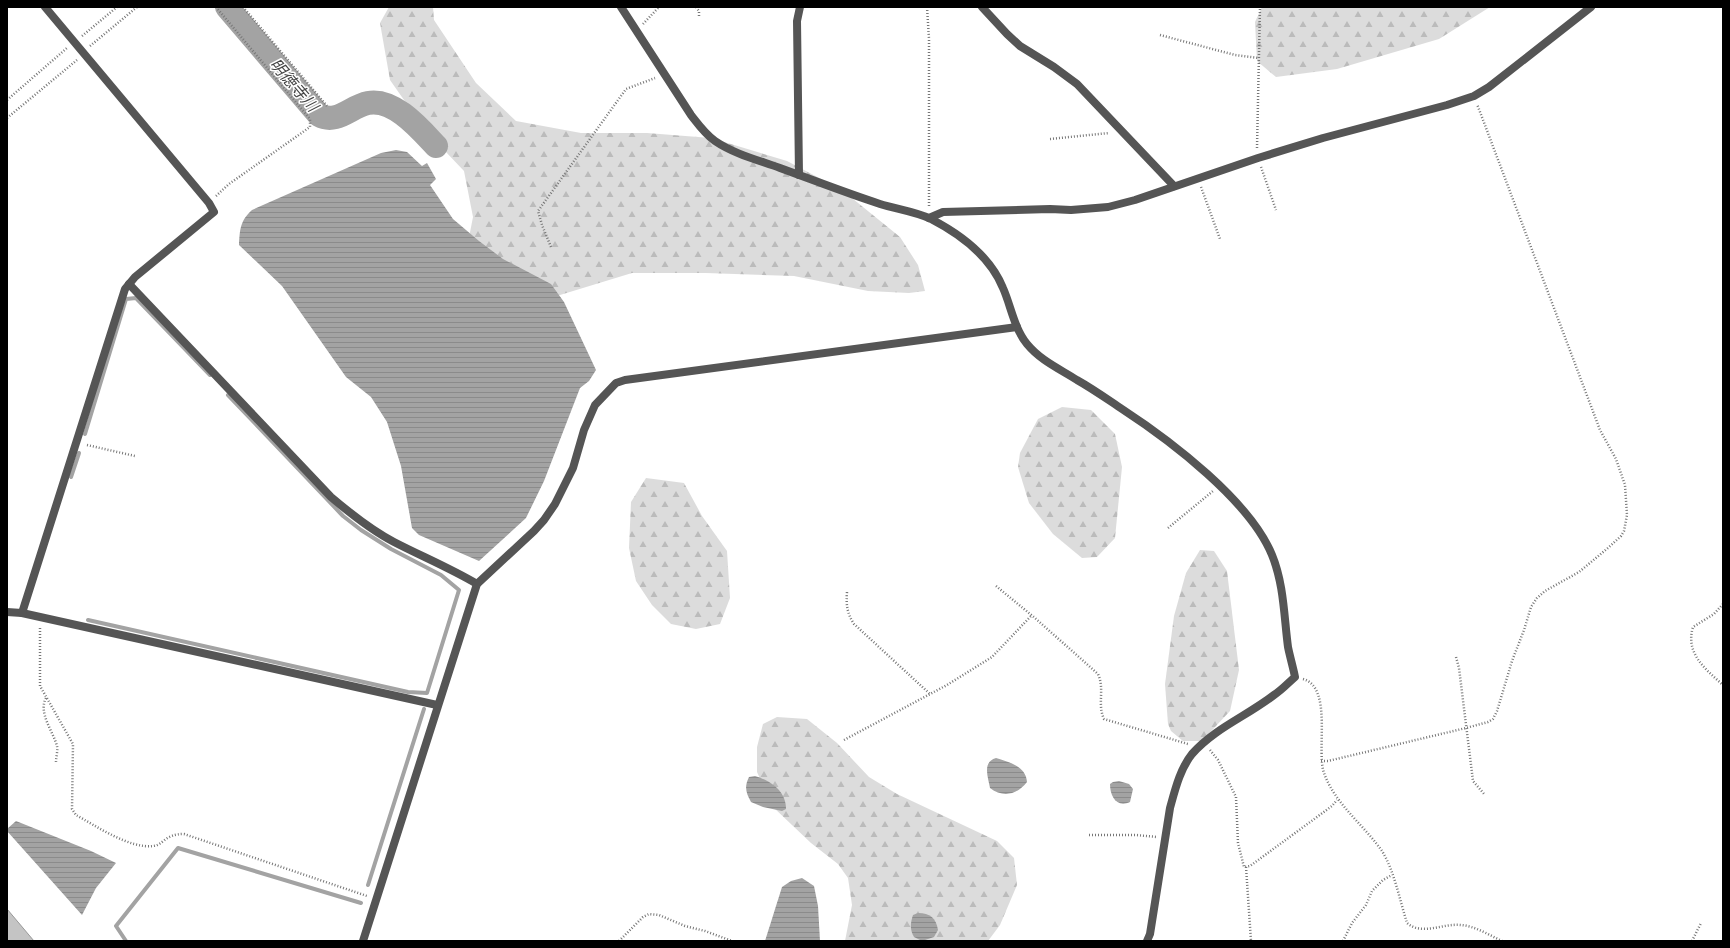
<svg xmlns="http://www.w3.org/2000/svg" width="1730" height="948" viewBox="0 0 1730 948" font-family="'Space Grotesk','Noto Sans JP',sans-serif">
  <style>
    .forest { fill: url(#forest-firs) }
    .water { fill: url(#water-rules) }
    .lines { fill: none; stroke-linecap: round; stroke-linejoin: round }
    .stream { stroke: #a3a3a3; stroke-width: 4 }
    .river { stroke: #a3a3a3; stroke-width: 24 }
    .building { fill: #c4c4c4; stroke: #999 }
    .path { stroke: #777; stroke-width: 2.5; stroke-dasharray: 1 2; stroke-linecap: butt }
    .minor { stroke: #555; stroke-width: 8 }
    .labels { text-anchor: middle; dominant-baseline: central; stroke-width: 3; stroke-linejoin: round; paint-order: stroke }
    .water-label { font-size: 16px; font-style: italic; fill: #444; stroke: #fff }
  </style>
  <defs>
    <pattern id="forest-firs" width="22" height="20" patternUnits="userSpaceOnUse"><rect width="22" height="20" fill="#dcdcdc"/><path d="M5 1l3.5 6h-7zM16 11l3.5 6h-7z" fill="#bbb"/></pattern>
    <pattern id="water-rules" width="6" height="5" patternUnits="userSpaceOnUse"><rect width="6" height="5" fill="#a3a3a3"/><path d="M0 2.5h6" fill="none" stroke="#8b8b8b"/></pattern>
  </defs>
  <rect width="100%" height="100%" fill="#fff"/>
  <g class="forest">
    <path d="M389,7H433L434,20L476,83L516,121L581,133H647L711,138L787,161L842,190L900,237L918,265L925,291L909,293L868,291L794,276L706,273H632L560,295L509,296L463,268L473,217L464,171L425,130L390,80L380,23Z"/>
    <path d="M1262,7H1490L1439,39L1337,69L1276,77L1257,61L1255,22Z"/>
    <path d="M1062,407L1091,410L1115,434L1122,467L1115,538L1097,557L1082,558L1053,534L1029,503L1018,467L1020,453L1038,419Z"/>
    <path d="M646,478L684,483L702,516L727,551L730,598L720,624L696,629L671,624L652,605L636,581L629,548L631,502Z"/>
    <path d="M1200,550L1214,551L1227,571L1239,670L1230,711L1202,741H1183L1171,731L1168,724L1165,684L1174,616L1186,573Z"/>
    <path d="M777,717L807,719L837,743L869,777L897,794L997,841L1014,858L1017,885L1000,925L988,941H845L852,905L848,878L838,864L811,843L773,807L757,772V747L763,724Z"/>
  </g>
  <g class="water">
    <path d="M396,150L407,152L422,166L427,163L436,179L430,185L453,219L479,241L503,259L551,284L564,302L596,370L589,381L580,388L544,481L526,518L479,561L419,535L412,528L401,466L387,422L371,397L346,377L282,286L239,245C240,229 240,221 252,210L381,153Z"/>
    <path d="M996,758C1009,762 1026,766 1027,782C1017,795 1003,798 990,788C988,777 982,762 996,758Z"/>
    <path d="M755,776C771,781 786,791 786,809L782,811L763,807L751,802C746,793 744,787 749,777Z"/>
    <path d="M1119,781L1129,784L1133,789L1130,802C1117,808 1110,797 1110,784L1113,782Z"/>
    <path d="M16,821L91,851L116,863L96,888L82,915L7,831V829Z"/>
    <path d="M802,878L814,886L818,906L820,941H765L782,887L791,881Z"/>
    <path d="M918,913C930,913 936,918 938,930L934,937L922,941L914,937C910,930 910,924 913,915Z"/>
  </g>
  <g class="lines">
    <g class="stream">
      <path d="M85,434L126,299L136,298L210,375"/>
      <path d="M71,477L79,453"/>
      <path d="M88,620L408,692L427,693L459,590L441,575L391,549L361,530L343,516L228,395"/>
      <path d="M368,885L424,709"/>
      <path d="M126,941L116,926L178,848L361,903"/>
    </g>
    <path class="river" d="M227,7L319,115C337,125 351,106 368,103C394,98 420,129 436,146"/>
  </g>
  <path class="building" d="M7,909L34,941H7Z"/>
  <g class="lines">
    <g class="path">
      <path d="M243,7L327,106"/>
      <path d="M696,7L699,11V16"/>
      <path d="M927,7L929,39V206"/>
      <path d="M643,24L659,7"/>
      <path d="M1160,35L1235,55L1259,58"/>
      <path d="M82,36L117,7"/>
      <path d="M90,46L137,7"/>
      <path d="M7,100L67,48"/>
      <path d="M7,118L77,60"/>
      <path d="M1050,139L1109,133"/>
      <path d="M1257,148L1260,7"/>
      <path d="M1261,167L1276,210"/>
      <path d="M1201,187L1220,239"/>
      <path d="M216,196L229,184L310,127V119L216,7"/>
      <path d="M551,247L542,225L538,211L626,89L655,78"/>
      <path d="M87,445L135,456"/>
      <path d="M1168,528L1213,491"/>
      <path d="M996,586L1035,618L1098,674C1105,689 1097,704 1104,719L1188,744"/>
      <path d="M847,592C846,605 847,613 854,624L930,694"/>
      <path d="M1723,604L1714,614L1693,627C1685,653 1705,669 1723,685"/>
      <path d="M40,628V686L73,744L72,809L76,815C96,826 130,849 153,846C164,845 164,834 184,834L367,896"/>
      <path d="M1456,657L1459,668L1473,781L1485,795"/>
      <path d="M1303,679C1333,687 1316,751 1324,773C1335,804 1363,824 1382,851C1394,870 1400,901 1407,923C1422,936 1443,923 1461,925C1475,926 1489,935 1502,941"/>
      <path d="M46,698C38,713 53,731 57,746C58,751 56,757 56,762"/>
      <path d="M844,740L947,685L992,657L1032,615"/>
      <path d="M1210,750L1218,760L1236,797L1238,843L1244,867L1250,866L1332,806L1337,800"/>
      <path d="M1321,761H1328L1466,728L1488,722L1493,719L1497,711L1512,661L1524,630L1531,607L1537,598L1545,591L1579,572L1608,548L1621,536L1624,531L1627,515L1625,485L1616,459L1600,430L1477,104"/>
      <path d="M1089,835H1136L1157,837"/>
      <path d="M1246,867L1251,941"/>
      <path d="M619,941L643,917L649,914L659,915L685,926L705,931L732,941"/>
      <path d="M1343,941L1352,923L1366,905L1372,891L1383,880L1392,875"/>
      <path d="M1692,941L1701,923"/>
    </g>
    <g class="minor">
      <path d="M621,7L691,115C698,124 705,134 715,141C734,154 758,160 780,168C813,180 846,193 880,204C896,209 917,212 931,219C960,234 990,256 1003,288C1011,306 1014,328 1027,344C1041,361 1060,369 1077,380C1093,389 1107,399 1122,409C1171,441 1250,501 1272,555C1284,584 1284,617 1288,647C1290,657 1293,667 1295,677C1288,683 1282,690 1274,695C1247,716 1215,728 1192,754C1180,769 1175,790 1170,808L1150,934L1147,941"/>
      <path d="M982,7L1007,34L1020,46L1054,67L1077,84L1174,186"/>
      <path d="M799,175L797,21L800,7"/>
      <path d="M929,218L943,212L1050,209L1071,210L1108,207L1135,200L1258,158L1323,138L1447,105L1474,96L1489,87L1591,7"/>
      <path d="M129,284L331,497C351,514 371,530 394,542C421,556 450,568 477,584"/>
      <path d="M7,612L22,613L437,705"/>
      <path d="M22,613L125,289L135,277L214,212L209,203L45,7"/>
      <path d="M363,941L477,584L534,531L544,520L555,504L573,468L584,430L595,405L616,383L625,380L1017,327"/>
    </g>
  </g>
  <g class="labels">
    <g class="water-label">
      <text transform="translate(294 85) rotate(49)">明徳寺川</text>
    </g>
  </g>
  <rect width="1730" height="948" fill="none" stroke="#000000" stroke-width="16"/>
</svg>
